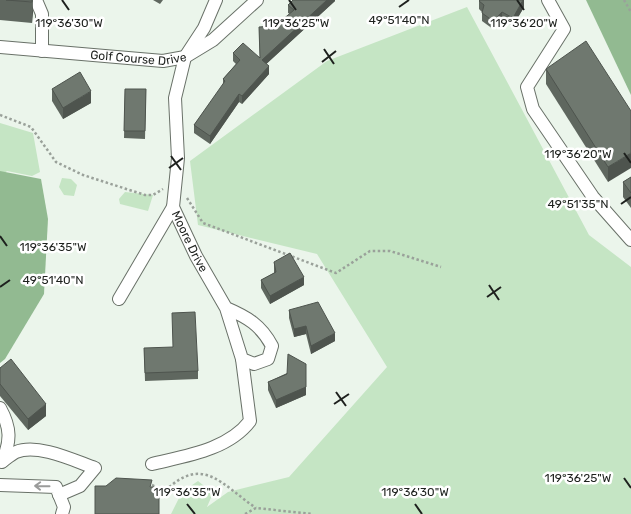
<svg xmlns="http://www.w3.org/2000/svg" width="631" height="514" viewBox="0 0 631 514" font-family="Rubik,sans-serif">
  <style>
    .green { fill: #c5e5c4 }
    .forest { fill: #92ba91 }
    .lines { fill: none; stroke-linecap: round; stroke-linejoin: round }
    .minor-casing { stroke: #697168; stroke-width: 14 }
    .path { stroke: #9aa19a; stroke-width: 2.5; stroke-dasharray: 2.5 2.5; stroke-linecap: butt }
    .minor { stroke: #fff; stroke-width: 12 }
    .wall { fill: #5f675f }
    .shaded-wall { fill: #4e544e }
    .building { fill: #6f786f; stroke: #4e544e }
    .oneway { stroke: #9a9b9a }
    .ticks { fill: none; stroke: #1e211e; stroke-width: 2 }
    .labels { text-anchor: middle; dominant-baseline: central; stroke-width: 5; stroke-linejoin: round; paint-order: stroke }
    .street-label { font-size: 12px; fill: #1e211e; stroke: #fff }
    .ticks-label { font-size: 12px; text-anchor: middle; fill: #1e211e; stroke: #fff; stroke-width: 5; stroke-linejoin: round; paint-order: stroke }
  </style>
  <rect width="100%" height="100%" fill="#ebf5eb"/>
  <g class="green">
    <path d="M467,7L589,235L631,267V514H171L182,492L198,481L213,493L207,507L228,492L289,477L387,367L317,254L198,225L190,161L327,61Z"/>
    <path d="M0,123L33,133L40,172L32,176L7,171L0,177Z"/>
    <path d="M62,178L71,179L77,185L74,196L64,195L59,187Z"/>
    <path d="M125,192L153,195L148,211L120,204L119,199Z"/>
  </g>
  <g class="forest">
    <path d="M586,0H631V95Z"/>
    <path d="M0,171L41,179L48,219L44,294L5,359L0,363Z"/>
  </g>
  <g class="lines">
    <g class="minor-casing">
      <g id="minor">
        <path d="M36,0L42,14V51"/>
        <path id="s1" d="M216,0L204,28L185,57L175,98L178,158L173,207L196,256L226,308L242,359L254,364L268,359L272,346C261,325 247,317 226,308"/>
        <path d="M548,0L564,29L527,87L533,109L593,197L631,240"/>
        <path id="s2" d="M0,47L163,61L185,57L213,40L257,0"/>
        <path d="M119,299L173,207"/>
        <path d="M0,408C11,428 11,441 2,462"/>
        <path d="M3,461C7,458 12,454 16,452C38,443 75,461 95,468L80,486L59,495"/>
        <path d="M152,464C185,456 228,450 250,421L242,359"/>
        <path d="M0,485L56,487L64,507L62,514"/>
      </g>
    </g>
    <g class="path">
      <path d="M624,0L631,12"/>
      <path d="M0,115L31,127L56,162L83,175L145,195H153L163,189"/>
      <path d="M187,198L203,223L336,273L370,251H390L441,267"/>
      <path d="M152,485L165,491C203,454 222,485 256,508"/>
      <path d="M245,514L256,508L312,514"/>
    </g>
    <use href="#minor" class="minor"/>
  </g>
  <g class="wall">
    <path d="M0,0H33L32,23L0,20Z"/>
    <path d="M153,0H163L160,4Z"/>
    <path d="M335,0V1L266,64L269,74L242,104L239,102L210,144L194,133V125L223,85V79L236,64L233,61V53L260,57L259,27L275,26L290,14L288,13V5Z"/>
    <path d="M524,0V7L513,26L502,20L493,29L482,21V12L479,9V1Z"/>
    <path d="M546,69L631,111L608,182L546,84Z"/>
    <path d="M52,89L91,103L63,119L52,101Z"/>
    <path d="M125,89H146L145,139L124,138Z"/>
    <path d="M631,177V208L623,197V182Z"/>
    <path d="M274,262L304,285L270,304L261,288V280L274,273Z"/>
    <path d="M289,310L335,341L311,354L306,334L294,337L289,318Z"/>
    <path d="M144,348L198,371V379L145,381Z"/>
    <path d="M306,364V395L276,408L268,390V382Z"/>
    <path d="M0,368L46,416L28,430L0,396Z"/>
  </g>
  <g class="shaded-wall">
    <path d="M32,0L33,13L32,23Z"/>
    <path d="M327,0H335V1L262,68V60Z"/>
    <path d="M523,0H524V7L513,26V18Z"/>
    <path d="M502,12V20L493,29V21Z"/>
    <path d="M269,66V74L242,104V96Z"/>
    <path d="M91,91V103L63,119V108Z"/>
    <path d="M239,94V102L210,144V136Z"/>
    <path d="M631,153V168L608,182V167Z"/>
    <path d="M304,277V285L270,304V296Z"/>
    <path d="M306,326V334L294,337V329Z"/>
    <path d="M335,333V341L311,354V346Z"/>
    <path d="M306,387V395L276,408V400Z"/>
    <path d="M46,404V416L28,430V419Z"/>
  </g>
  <g class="building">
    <path d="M6,0H32V2Z"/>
    <path d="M293,0H327L262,60L269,66L242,96L239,94L210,136L194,125L225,81L223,79L240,60L233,53L243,43L260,58L259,27L275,26L294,10L288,5Z"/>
    <path d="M480,0H523L513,18L502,12L493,21L482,13L484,5L479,1Z"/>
    <path d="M586,41L631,111V153L608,167L546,69Z"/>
    <path d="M80,72L91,91L63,108L52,89Z"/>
    <path d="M125,89H146L145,131H124Z"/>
    <path d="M631,177V193L623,182Z"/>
    <path d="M290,253L304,277L270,296L261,280L276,272L274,262Z"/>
    <path d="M318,302L335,333L311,346L306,326L294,329L289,310Z"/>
    <path d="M195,312L198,371L145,373L144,348L173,347L172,313Z"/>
    <path d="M288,354L306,364V387L276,400L268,382L287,374Z"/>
    <path d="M11,359L46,404L28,419L0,384V368Z"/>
    <path d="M116,478L152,480L150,487H159V514H95V486H106Z"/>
  </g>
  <defs><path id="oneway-shaft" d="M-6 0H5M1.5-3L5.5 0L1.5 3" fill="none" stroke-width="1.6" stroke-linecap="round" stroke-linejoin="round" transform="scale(1.25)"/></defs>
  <use class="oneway" href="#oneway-shaft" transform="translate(42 486) rotate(-179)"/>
  <path class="ticks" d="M62,0L69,10M289,0L296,10M517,0L524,10M399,7L409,0M324,49L334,64M322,62L336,51M624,153L631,163M171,156L181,170M169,168L183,158M621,204L631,197M0,236L7,246M489,285L499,300M0,287L10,280M487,297L501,287M336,392L346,406M334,404L349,394M624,478L631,488M187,504L195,514M415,504L422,514"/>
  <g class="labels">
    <g class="street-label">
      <text stroke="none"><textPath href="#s2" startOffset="139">Golf Course Drive</textPath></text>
      <text stroke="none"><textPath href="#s1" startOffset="255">Moore Drive</textPath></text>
    </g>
  </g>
  <g class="ticks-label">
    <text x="399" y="24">49°51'40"N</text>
    <text x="69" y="27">119°36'30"W</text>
    <text x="524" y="27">119°36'20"W</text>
    <text x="296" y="27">119°36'25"W</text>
    <text x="578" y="158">119°36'20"W</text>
    <text x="578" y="208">49°51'35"N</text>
    <text x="53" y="251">119°36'35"W</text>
    <text x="53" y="284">49°51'40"N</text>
    <text x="578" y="482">119°36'25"W</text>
    <text x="187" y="496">119°36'35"W</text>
    <text x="415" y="496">119°36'30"W</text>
  </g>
</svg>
